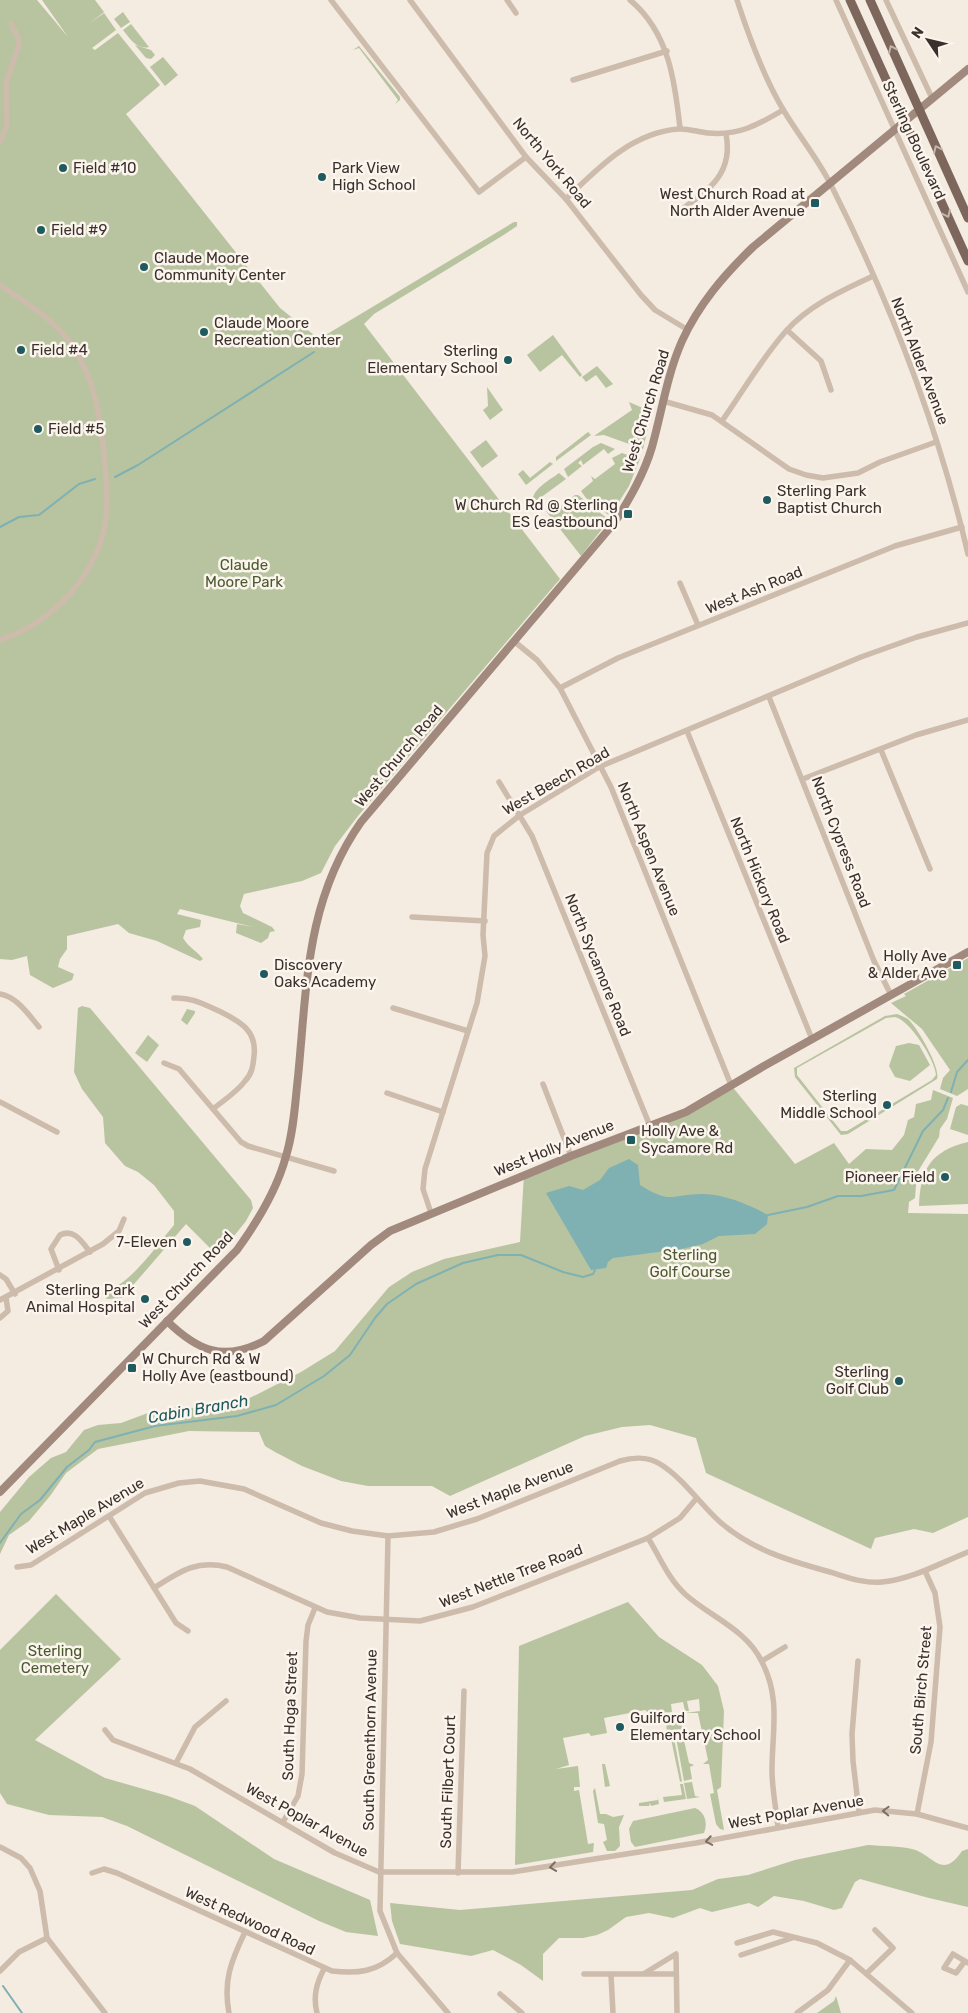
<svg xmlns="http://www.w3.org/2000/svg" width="968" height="2013" viewBox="0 0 968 2013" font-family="Rubik,sans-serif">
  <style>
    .green { fill: #b8c4a0; fill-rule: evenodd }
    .water { fill: #7fb0b2 }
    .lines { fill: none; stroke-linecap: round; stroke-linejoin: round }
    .stream { stroke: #7fb0b2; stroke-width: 2 }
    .street { stroke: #cdbbac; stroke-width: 5.5 }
    .secondary { stroke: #a18a7d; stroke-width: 8 }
    .primary { stroke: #7d675c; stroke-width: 9 }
    .oneway { stroke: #c2b5ac }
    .oneway2 { stroke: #7d6f65 }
    .poi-dot { fill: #1f5a5e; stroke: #fbf5ee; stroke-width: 2 }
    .labels { text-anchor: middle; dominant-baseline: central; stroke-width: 5; stroke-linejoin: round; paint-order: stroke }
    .street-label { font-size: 15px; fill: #3b302b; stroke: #fbf5ee }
    .poi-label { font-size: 15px; fill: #3b302b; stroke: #fbf5ee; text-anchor: start }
    .park-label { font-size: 15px; fill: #4a5a2e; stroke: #fbf5ee }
    .water-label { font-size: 16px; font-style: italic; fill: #1f5a5e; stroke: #fbf5ee }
  </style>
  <rect width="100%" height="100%" fill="#f4ebe1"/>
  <g class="green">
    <path d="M0,0H37L68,37L42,0H95L104,12L90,23L104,13L116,30L92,48L95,50L118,33L160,85L126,114L280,308L319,339L514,222H517V226L502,236L374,314L364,324L560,579L358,816L335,846L321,873L302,881L244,894L240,906L243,913L272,927L275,931L270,932L268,938L261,943L236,933L237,924L253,927L180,909L177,914L201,920L200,927L186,930L183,938C190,949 196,950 203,959L200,961L157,941L129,933L118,924L67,936V949L60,959L58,967L74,974L72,980L53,988L30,975L27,956L12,960L0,959Z"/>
    <path d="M123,12L130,22L121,28L114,19Z"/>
    <path d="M131,24L149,47C137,50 130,39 123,30Z"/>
    <path d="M135,45L151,50L155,55L151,59L146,58Z"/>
    <path d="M359,46L400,97V100L395,104L398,100L359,48L353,50Z"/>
    <path d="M163,57L178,75L165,86L150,67Z"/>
    <path d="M553,335L582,375L580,377L562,355L540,372L527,355Z"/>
    <path d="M597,366L613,384L606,388L596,375L586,382L582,377Z"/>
    <path d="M487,387L503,410L490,420L483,410L488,406Z"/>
    <path d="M629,402L652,412L643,449L604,435L594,436L632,410Z"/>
    <path d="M588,432L591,435L556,461V457Z"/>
    <path d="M486,440L498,456L482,468L470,452Z"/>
    <path d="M601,443L615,449L608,454L604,449L583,465L581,460L578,463L582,466L568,477L564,469L593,447Z"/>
    <path d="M622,453L640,459L629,486L610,516L586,498L581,491L593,481L591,476L595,479L615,464L612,458Z"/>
    <path d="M550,462L553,464L526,485L518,474L523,470L530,478Z"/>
    <path d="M559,473L566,479L536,501L540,506L535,508C525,492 549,481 559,473Z"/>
    <path d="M575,495H578L609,520L581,556L546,511L548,510L551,514Z"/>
    <path d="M968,958V1089L957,1096L940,1089L943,1078L950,1070L922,1029L891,1003L906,996L904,994Z"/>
    <path d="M82,1006L90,1008L251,1200L253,1208L246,1221L218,1256L186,1224L122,1298L107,1299L102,1293C132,1284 154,1248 174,1225V1211L154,1185L138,1172L125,1166L105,1143L103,1117L82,1089L74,1072L78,1008Z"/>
    <path d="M187,1009L195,1011V1013L187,1025L181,1020Z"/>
    <path d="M897,1014C901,1016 905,1017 908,1019C917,1027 941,1068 937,1079L848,1134L841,1135L795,1077L794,1068L885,1016ZM895,1017C910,1020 935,1060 936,1075L932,1080L847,1131H841L797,1075V1068L886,1018Z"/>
    <path d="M148,1035L159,1045L147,1062L135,1053Z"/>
    <path d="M909,1043L919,1045L930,1065L910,1081L895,1077L889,1066L896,1046Z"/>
    <path d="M731,1085L795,1164L834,1143L849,1164L866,1149L892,1150L904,1135L908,1120L914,1117L916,1104L931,1100L933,1090L953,1098L947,1119L940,1129L939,1137L917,1173L915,1198L909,1202L908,1213L968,1214V1517L933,1533L914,1529L875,1538L871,1549L706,1473L696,1438L650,1425L622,1427L585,1436L450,1496L432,1486H368L341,1481L302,1466L275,1452L265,1446L259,1432L189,1431L98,1449L66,1473L50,1496L29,1521L9,1535L0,1554V1512L29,1477L51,1458L66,1452L84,1430L98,1425L121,1423L148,1413L179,1407L209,1409L240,1403L301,1372L335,1351L389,1287L412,1272L444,1259L520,1242L524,1174L686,1112Z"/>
    <path d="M961,1104L968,1106V1135L950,1129L956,1107Z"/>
    <path d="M968,1142V1204L919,1206C920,1169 931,1151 968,1142Z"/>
    <path d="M56,1594L121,1659L35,1740L105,1778L168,1796L195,1806L274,1859L370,1900L378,1936L346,1932L319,1921L127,1826L102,1817L49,1815L7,1804L0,1793V1650Z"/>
    <path d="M628,1602L659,1637L702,1665L718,1686L724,1711L721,1787L717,1790L724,1830L720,1829L716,1824L710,1794L714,1793L709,1764H703L708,1760L698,1713H685L700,1711L699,1699L687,1701L689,1711H685L683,1702L671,1704L672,1712L663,1713V1723L645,1710L604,1718L607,1733L591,1736L589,1733L563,1738L569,1765L556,1769L578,1766L580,1787H574V1791L579,1790L588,1844L594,1843L593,1852L515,1865L519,1646Z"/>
    <path d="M683,1713L680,1715L682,1729L667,1731L665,1717Z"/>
    <path d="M682,1731L689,1763L694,1765L690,1767L692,1779L684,1781L675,1732Z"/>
    <path d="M673,1733L682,1781L680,1782L670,1734Z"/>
    <path d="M602,1764H605L610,1786L605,1787Z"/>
    <path d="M692,1782L695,1796L700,1797L687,1799L684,1783Z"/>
    <path d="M680,1784H683L686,1799L664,1802L663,1797L682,1795Z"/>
    <path d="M595,1788L600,1814H606L613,1817L624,1815L619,1827L620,1846L615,1851H607L603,1842L607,1840L604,1824L598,1823L593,1791Z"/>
    <path d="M657,1793L659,1804L651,1806L650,1803L649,1806H639V1803L658,1800Z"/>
    <path d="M695,1808C705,1812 708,1823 704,1833L635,1847L631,1842L629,1829L633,1821Z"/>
    <path d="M868,1845C880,1846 900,1846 912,1849C933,1854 942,1881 962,1851L968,1849V1907L929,1898L860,1879L855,1882L842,1908L834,1910L804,1901L774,1896L758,1907L749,1903L712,1912L700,1908L673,1918L649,1913L626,1917L608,1930L597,1935L583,1938H559L543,1954V1981L521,1965L493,1950L471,1956L400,1944L392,1921L390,1903L460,1910L692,1890L718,1879L748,1875L795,1860Z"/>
    <path d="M836,1996L841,2013H817L834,2001Z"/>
  </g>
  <path class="water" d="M629,1159L638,1165L640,1185C672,1205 671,1194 703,1194C723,1194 751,1205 768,1215L767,1224L755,1234L719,1236L703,1244L681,1249L613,1258L608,1262L606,1268L591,1270L546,1193L569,1186L583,1190L600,1180L609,1168Z"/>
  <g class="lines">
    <g class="stream">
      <path d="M115,477L138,465L314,352"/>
      <path d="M0,527L19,517L39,515L79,484L95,479"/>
      <path d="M951,1092L957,1072L968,1060"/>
      <path d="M768,1215L807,1207L838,1196H861L894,1190L923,1131L943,1110L948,1098"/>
      <path d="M0,1543L21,1514L40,1500L67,1467L89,1450L95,1442L155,1426L237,1416L276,1405L324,1376L350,1355L375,1318L387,1304L416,1284L463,1263L498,1255H521L563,1272L583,1277L593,1274L595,1270"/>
      <path d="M3,1986L22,2013"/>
    </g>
    <g class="street">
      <path d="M331,0L479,192L526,157"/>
      <path d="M410,0L526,157L566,199L641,295L655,310L688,330"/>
      <path d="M507,0L516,13"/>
      <path d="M630,0C669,32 675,82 680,128"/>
      <path d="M737,0C749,37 764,78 784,111C799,136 818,159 831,185C890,302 938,426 968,554"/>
      <path d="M836,0L968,292"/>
      <path d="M886,0L932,98"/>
      <path d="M573,80L667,51"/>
      <path d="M0,142L7,125L6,83L19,45L18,38L11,24"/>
      <path d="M566,199C598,168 631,133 678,129C687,128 698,132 708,133C738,136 758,125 783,110"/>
      <path d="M678,212C707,191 734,175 726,134"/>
      <path d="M0,285C27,304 53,318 72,345C93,376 99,409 103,445C106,470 108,493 106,517C99,575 53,622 0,640"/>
      <path d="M787,330L821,361L831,390"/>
      <path d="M663,401L712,415L789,469L806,475L823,478L858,473L880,462L936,442"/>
      <path d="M722,421C743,391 762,358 786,331C809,305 843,290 873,276"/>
      <path d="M680,583L698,625"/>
      <path d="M515,642L537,660L560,688L611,787L731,1085"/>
      <path d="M560,688L618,658L895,546L962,527"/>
      <path d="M769,697L874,961L891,995"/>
      <path d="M687,731L812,1039"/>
      <path d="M881,750L930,869"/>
      <path d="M803,779L916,735L968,720"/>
      <path d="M499,782L532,836L650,1126"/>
      <path d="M412,917L485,921"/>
      <path d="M0,994C17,997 28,1014 39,1027"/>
      <path d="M174,998C192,997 205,1005 221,1012C241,1022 257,1031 254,1056C253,1066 252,1074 245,1081C237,1092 224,1100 213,1109"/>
      <path d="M393,1008L468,1031"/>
      <path d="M164,1063L179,1069L241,1142L248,1146L334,1171"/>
      <path d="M543,1084L571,1156"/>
      <path d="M387,1093L443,1112"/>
      <path d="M0,1102L57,1132"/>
      <path d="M431,1213L423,1189L425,1169L477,1003L485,956L483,935L487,853L494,836L520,815L599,767L861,657L917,637L968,623"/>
      <path d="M59,1270L51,1249L60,1235C74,1228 82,1242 90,1252"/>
      <path d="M0,1275L6,1279L15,1294"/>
      <path d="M0,1300L103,1244L119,1231L124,1219"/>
      <path d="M0,1318L8,1311L6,1298"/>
      <path d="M109,1516L176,1623L188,1631"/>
      <path d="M388,1536L380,1911L397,1953L448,2013"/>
      <path d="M648,1538C660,1557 668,1579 686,1595C711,1617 747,1630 762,1662C781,1699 772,1731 772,1770C772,1789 776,1808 778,1827"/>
      <path d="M17,1567L31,1565L145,1493L179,1483L200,1481L244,1489L321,1523L352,1531L388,1536L434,1532L477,1519L620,1461C634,1457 647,1456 660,1464C683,1478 700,1504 720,1522C752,1550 790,1561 830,1572C847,1577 864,1584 882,1582C913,1579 940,1563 968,1552"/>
      <path d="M154,1588C179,1572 197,1559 227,1567L327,1612L360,1618L420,1621L473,1607L648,1538L680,1518L696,1499"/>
      <path d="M762,1661L785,1647"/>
      <path d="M858,1661L852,1734L853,1761L859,1812"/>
      <path d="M105,1730L113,1740L190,1769L335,1853L379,1872H512L696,1843L875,1810L917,1814L968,1828"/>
      <path d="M176,1763L195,1727L226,1701"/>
      <path d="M917,1814L931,1742L940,1627L935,1593L925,1571"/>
      <path d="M283,1822L298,1796L302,1774L306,1641L308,1625L315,1608"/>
      <path d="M0,1847L21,1858L30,1868L40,1891L47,1938L105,2013"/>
      <path d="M92,1873L104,1869L117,1873L332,1971C358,1974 377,1972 397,1953"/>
      <path d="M458,1873L464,1691"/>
      <path d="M737,1943L773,1932L817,1943L850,1960L912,2013"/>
      <path d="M741,1955L792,1938"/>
      <path d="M965,1961L956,1973L944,1968L953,1954L968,1963"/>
      <path d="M0,1971L19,1952L47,1938"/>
      <path d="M645,1973L676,1954L677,2013"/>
      <path d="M867,1973L893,1948L875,1930"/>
      <path d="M584,1974H676"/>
      <path d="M611,1975L613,2013"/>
      <path d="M500,1994L522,2013"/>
      <path d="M229,2013C223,1981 231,1961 245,1932"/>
      <path d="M317,2013C313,1997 316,1984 324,1969"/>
      <path d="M797,2013L828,1990L850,1960"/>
    </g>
    <g class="secondary">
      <path d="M167,1321C198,1351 223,1362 264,1341L371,1245L390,1231L571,1156L686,1112L764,1066L968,952"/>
      <path d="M0,1492L237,1250C258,1221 277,1190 286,1156C294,1130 295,1103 298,1077C307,985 306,900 361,822L615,522C630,498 644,474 652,447C662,411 667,375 682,341C699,304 724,275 753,247L968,69"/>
    </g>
    <g class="primary">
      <path d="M850,0L968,261"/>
      <path d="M870,0L968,218"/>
    </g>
  </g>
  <defs><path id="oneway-chevron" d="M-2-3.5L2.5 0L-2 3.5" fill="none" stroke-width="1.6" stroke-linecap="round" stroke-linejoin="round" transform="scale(1.25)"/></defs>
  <g class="oneway">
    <use href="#oneway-chevron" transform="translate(892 49) rotate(-115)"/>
    <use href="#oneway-chevron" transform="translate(937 149) rotate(-115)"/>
    <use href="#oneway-chevron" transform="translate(947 214) rotate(65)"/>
  </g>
  <g class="oneway2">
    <use href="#oneway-chevron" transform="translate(886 1811) rotate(-178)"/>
    <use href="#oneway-chevron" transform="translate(709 1841) rotate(170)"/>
    <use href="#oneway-chevron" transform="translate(553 1867) rotate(172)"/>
  </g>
  <g class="poi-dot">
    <circle cx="63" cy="168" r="5"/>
    <circle cx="322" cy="177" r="5"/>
    <rect x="810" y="198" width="10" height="10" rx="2.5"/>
    <circle cx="41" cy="230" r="5"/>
    <circle cx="144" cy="267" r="5"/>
    <circle cx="204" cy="332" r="5"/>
    <circle cx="21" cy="350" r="5"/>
    <circle cx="508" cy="360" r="5"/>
    <circle cx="38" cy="429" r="5"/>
    <circle cx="767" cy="500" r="5"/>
    <rect x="623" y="509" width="10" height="10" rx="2.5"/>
    <rect x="952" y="960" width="10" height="10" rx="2.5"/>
    <circle cx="264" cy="974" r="5"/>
    <circle cx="887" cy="1105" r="5"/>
    <rect x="626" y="1135" width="10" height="10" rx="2.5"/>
    <circle cx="945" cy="1177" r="5"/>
    <circle cx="187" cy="1242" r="5"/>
    <circle cx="145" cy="1299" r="5"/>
    <rect x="127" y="1363" width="10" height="10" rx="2.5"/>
    <circle cx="899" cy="1381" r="5"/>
    <circle cx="620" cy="1727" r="5"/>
  </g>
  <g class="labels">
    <g class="street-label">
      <text transform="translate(914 140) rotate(65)">Sterling Boulevard</text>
      <text transform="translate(552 163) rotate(50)">North York Road</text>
      <text transform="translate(920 361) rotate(69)">North Alder Avenue</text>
      <text transform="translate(646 411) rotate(-73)">West Church Road</text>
      <text transform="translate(754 590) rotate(-22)">West Ash Road</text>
      <text transform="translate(399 756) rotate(-50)">West Church Road</text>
      <text transform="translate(556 781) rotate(-30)">West Beech Road</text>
      <text transform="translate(841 842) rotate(69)">North Cypress Road</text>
      <text transform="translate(649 849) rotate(68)">North Aspen Avenue</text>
      <text transform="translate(760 880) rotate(68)">North Hickory Road</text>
      <text transform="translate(598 965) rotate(68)">North Sycamore Road</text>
      <text transform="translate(554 1148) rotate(-22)">West Holly Avenue</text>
      <text transform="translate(186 1280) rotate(-46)">West Church Road</text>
      <text transform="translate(510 1490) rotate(-21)">West Maple Avenue</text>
      <text transform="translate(85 1516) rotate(-31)">West Maple Avenue</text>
      <text transform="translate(511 1576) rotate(-21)">West Nettle Tree Road</text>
      <text transform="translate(921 1690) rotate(-85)">South Birch Street</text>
      <text transform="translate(290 1716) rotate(-88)">South Hoga Street</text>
      <text transform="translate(370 1740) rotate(-89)">South Greenthorn Avenue</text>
      <text transform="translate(448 1782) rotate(-88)">South Filbert Court</text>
      <text transform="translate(796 1812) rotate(-10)">West Poplar Avenue</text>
      <text transform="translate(307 1820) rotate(29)">West Poplar Avenue</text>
      <text transform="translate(250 1921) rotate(25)">West Redwood Road</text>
    </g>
    <g class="poi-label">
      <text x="73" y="168">Field #10</text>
      <text x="332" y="168">Park View<tspan x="332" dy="17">High School</tspan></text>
      <text x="805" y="194" text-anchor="end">West Church Road at<tspan x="805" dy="17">North Alder Avenue</tspan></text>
      <text x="51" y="230">Field #9</text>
      <text x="154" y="258">Claude Moore<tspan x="154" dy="17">Community Center</tspan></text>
      <text x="214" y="323">Claude Moore<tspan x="214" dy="17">Recreation Center</tspan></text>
      <text x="31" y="350">Field #4</text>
      <text x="498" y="351" text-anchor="end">Sterling<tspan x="498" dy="17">Elementary School</tspan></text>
      <text x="48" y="429">Field #5</text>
      <text x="777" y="491">Sterling Park<tspan x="777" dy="17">Baptist Church</tspan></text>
      <text x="618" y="505" text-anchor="end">W Church Rd @ Sterling<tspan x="618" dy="17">ES (eastbound)</tspan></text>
      <text x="947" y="956" text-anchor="end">Holly Ave<tspan x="947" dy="17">&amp; Alder Ave</tspan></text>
      <text x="274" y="965">Discovery<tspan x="274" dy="17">Oaks Academy</tspan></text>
      <text x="877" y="1096" text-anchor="end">Sterling<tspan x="877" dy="17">Middle School</tspan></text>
      <text x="641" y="1131">Holly Ave &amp;<tspan x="641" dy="17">Sycamore Rd</tspan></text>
      <text x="935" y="1177" text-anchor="end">Pioneer Field</text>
      <text x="177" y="1242" text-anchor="end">7-Eleven</text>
      <text x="135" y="1290" text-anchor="end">Sterling Park<tspan x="135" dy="17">Animal Hospital</tspan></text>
      <text x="142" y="1359">W Church Rd &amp; W<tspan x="142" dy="17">Holly Ave (eastbound)</tspan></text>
      <text x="889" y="1372" text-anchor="end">Sterling<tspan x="889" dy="17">Golf Club</tspan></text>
      <text x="630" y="1718">Guilford<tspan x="630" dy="17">Elementary School</tspan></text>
    </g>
    <g class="park-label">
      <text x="244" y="565">Claude<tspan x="244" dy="17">Moore Park</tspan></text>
      <text x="690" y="1255">Sterling<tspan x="690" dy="17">Golf Course</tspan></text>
      <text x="55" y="1651">Sterling<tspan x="55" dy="17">Cemetery</tspan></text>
    </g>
    <g class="water-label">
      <text transform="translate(198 1409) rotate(-10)">Cabin Branch</text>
    </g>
  </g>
  <g transform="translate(928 40) rotate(305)" stroke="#fbf5ee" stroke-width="4" paint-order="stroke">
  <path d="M0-4L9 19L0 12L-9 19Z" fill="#3b302b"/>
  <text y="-8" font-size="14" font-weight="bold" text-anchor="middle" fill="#3b302b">N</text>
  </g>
</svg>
